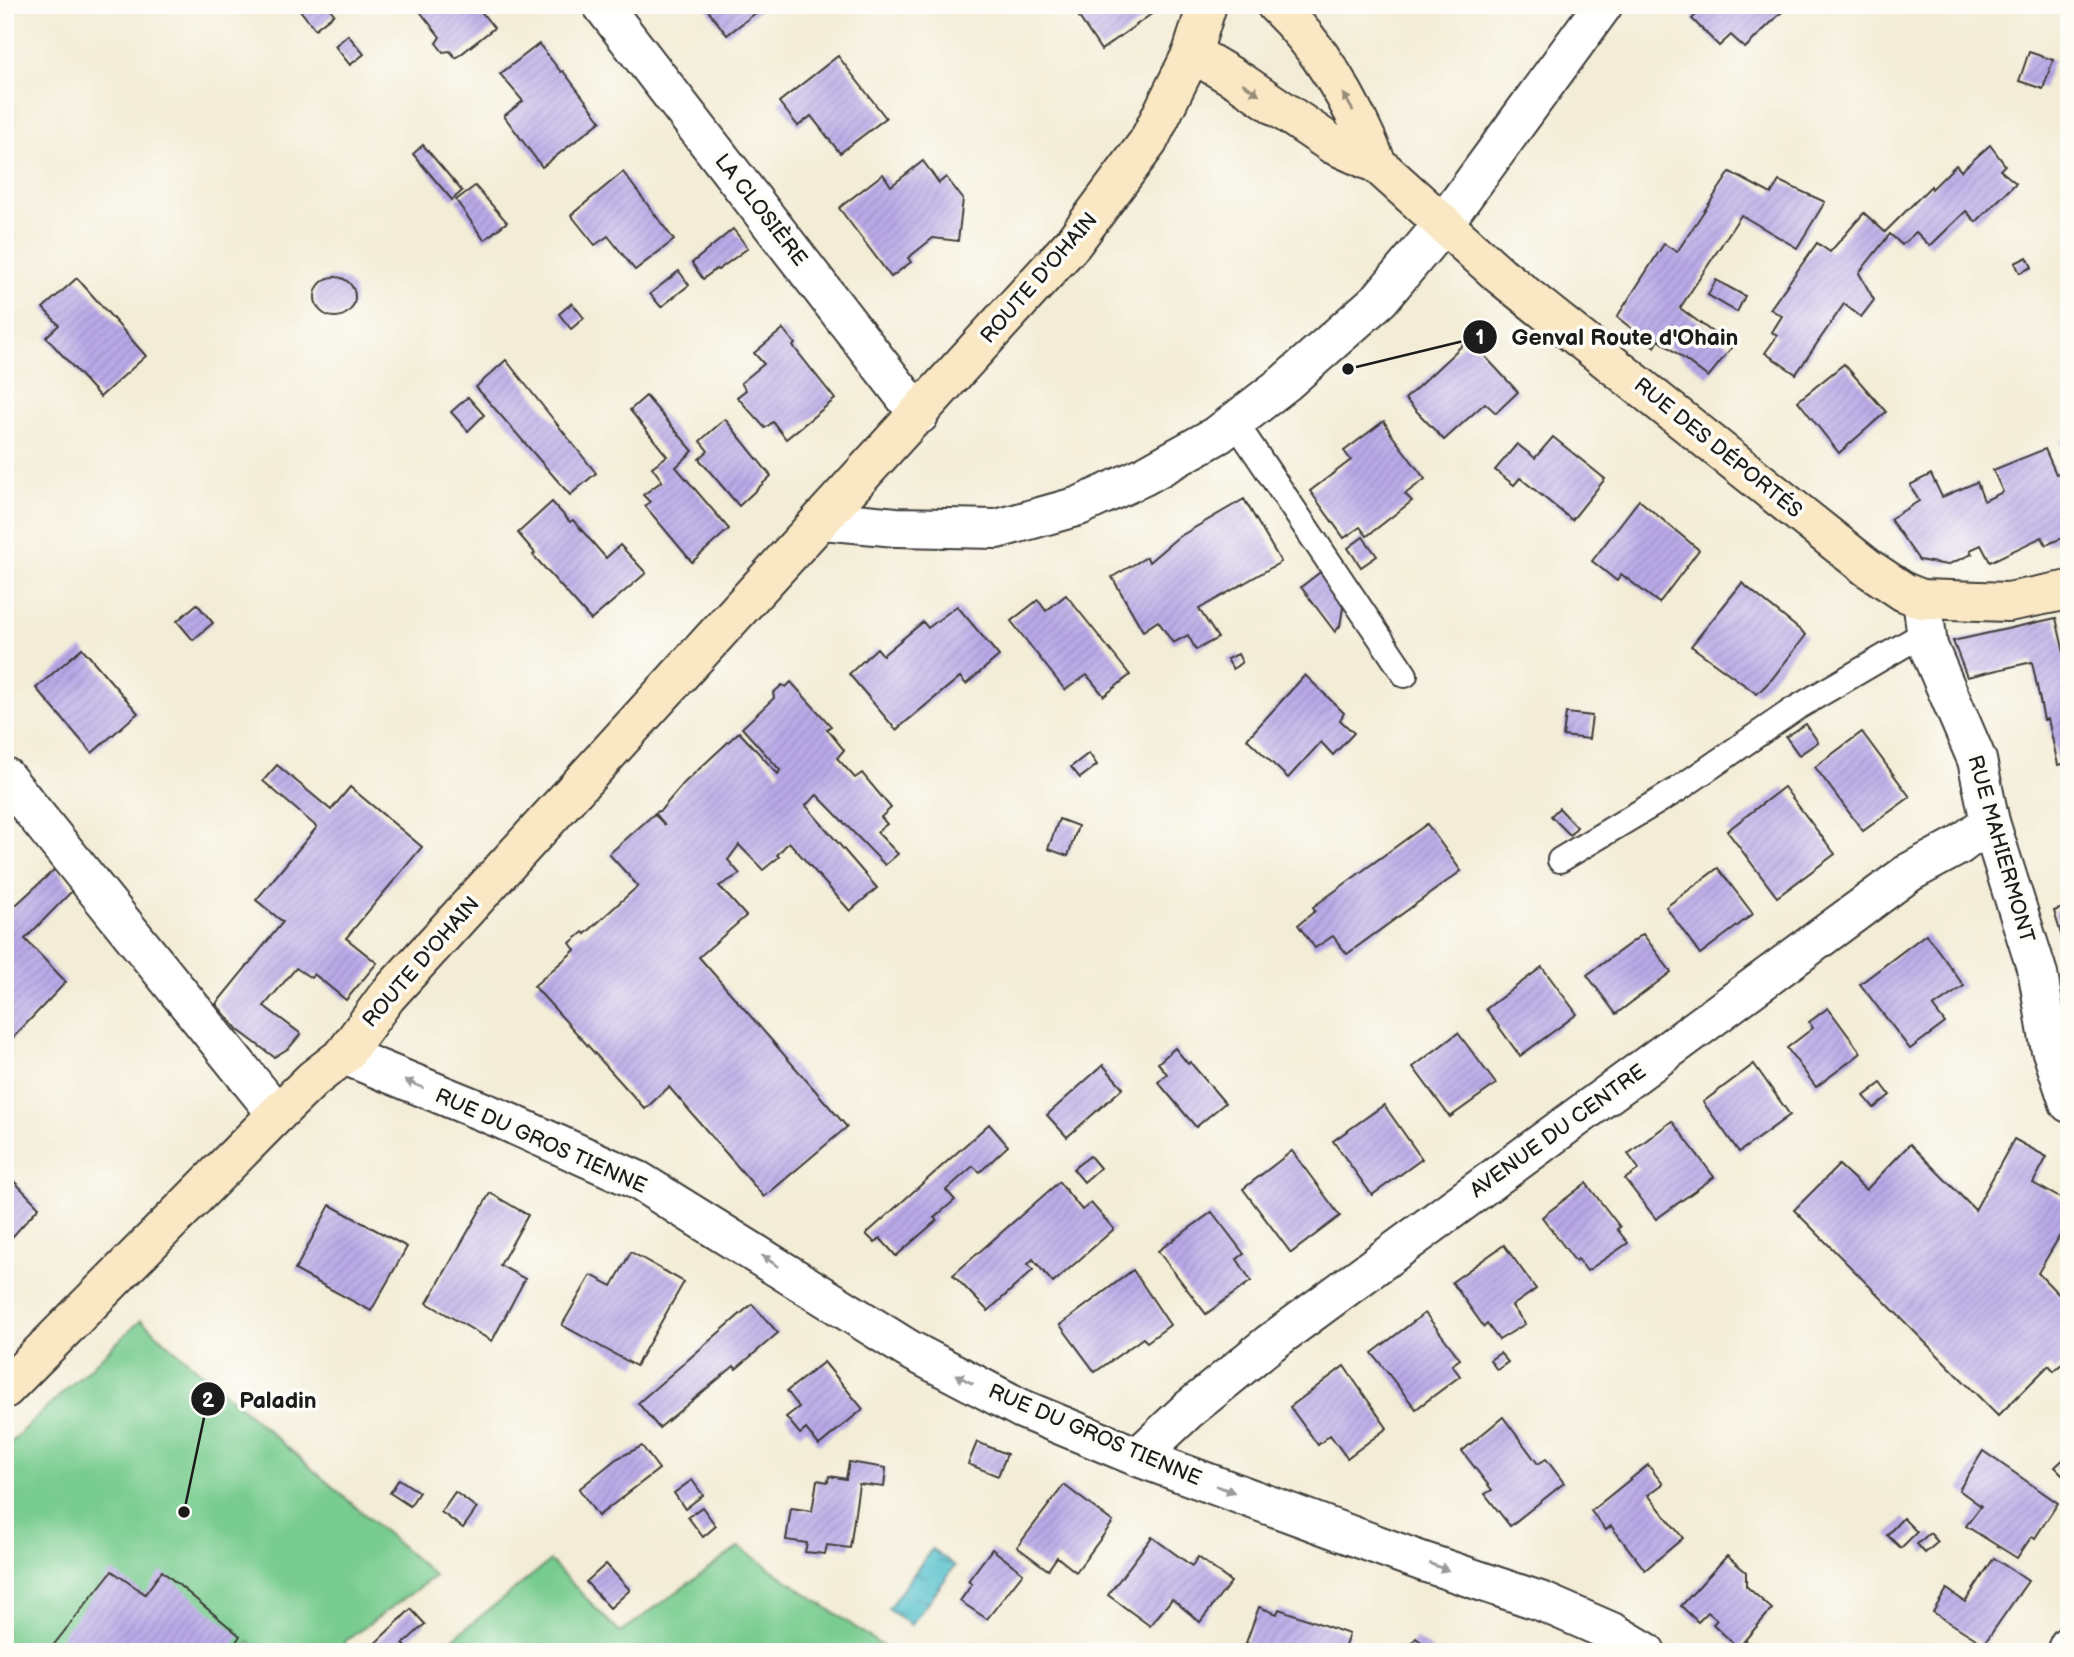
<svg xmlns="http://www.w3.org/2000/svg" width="2074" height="1657" viewBox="0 0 2074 1657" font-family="'Balsamiq Sans',sans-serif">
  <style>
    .green { fill: #78cc8f; stroke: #4a7456; stroke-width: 2 }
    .water { fill: url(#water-ripples); stroke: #376e74; stroke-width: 2 }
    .building { fill: url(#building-hatch) }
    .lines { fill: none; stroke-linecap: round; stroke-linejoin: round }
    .lane-casing { stroke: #3c3b38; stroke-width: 28 }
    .street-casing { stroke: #3c3b38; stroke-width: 42 }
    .secondary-casing { stroke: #3c3b38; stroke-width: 42 }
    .lane { stroke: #fff; stroke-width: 24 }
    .street { stroke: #fff; stroke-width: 38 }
    .secondary { stroke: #fae7c3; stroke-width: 38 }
    .oneway { fill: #968c78 }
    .oneway2 { fill: #999 }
    .labels { text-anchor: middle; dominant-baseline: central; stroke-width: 7; stroke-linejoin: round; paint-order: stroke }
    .street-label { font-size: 21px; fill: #1c1c1c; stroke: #fdfcf7 }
    .leader { fill: none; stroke: #1c1c1c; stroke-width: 2.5 }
    .callout-dot { fill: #1c1c1c; stroke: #fdfcf7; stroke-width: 2.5 }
    .mark-label { font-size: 21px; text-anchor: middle; font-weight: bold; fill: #fff }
    .callout-label { font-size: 23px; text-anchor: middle; font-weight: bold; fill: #1c1c1c; stroke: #fdfcf7; stroke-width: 7; stroke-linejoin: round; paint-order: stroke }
  </style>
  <defs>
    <pattern id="water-ripples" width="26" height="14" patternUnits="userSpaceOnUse" patternTransform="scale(1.75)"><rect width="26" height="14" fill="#52bfcc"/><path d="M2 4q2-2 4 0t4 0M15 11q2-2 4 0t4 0" fill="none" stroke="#439aa5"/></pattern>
    <pattern id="building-hatch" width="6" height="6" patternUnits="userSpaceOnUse" patternTransform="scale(1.75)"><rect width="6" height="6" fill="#b9a9e7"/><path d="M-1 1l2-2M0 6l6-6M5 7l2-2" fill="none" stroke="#9e91c6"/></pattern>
  </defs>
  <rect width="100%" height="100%" fill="#fdfcf7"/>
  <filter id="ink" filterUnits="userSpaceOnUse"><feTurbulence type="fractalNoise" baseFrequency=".0143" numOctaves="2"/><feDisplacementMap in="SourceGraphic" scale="14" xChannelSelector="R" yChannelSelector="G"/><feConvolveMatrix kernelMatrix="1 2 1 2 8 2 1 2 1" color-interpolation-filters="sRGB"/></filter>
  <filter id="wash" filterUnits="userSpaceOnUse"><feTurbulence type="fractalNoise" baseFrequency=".00686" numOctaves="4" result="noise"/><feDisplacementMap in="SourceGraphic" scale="28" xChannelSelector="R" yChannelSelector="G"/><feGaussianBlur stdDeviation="1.57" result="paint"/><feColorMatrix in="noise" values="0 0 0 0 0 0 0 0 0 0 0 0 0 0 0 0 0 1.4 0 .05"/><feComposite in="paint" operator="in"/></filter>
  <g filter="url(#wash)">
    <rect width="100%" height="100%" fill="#f3ecd6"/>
    <g class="green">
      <path d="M141,1320L435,1576L344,1642L352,1652H260L249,1642L240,1652H5V1449L24,1429Z"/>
      <path d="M739,1547L891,1652H436L550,1561L620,1633Z"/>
    </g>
    <path class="water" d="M932,1549L955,1566L911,1625L888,1609Z"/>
    <g id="blocks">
      <g class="building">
        <path d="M296,5H311L314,8L317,5H327L334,14L315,29Z"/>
        <path d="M415,5H476L494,28L456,58L450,51L443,52L436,43L440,37Z"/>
        <path d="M704,5H766L727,35Z"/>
        <path d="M1089,5H1164L1101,50L1077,14Z"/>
        <path d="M1702,5H1789L1745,48L1731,35L1719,46L1692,19L1703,7Z"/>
        <path d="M348,35L364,54L350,65L335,46Z"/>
        <path d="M539,44L561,72L563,71L601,121L542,167L504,116L523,101L500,74Z"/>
        <path d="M2029,52L2053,60L2043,89L2019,81Z"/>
        <path d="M838,56L886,118L840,153L811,116L798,126L779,102Z"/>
        <path d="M423,145L462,191L452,200L413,154Z"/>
        <path d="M1990,145L2005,165L2000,170L2016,183L1976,222L1966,211L1930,246L1916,232L1902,245L1890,234L1859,273L1874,300L1861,317L1844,304L1796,374L1765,353L1777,336L1772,332L1782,316L1770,309L1817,243L1830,252L1864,213L1885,232L1931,186L1932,189L1956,165L1961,171Z"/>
        <path d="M923,161L939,183L946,177L963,199L958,241L933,238L908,258L911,262L891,277L839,208L883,174L891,186Z"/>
        <path d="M623,172L674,240L635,270L608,236L595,245L571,215Z"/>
        <path d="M1730,172L1771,194L1779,181L1825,202L1797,248L1741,215L1703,273L1680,308L1732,347L1708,377L1659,340L1655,347L1617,317L1664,244L1677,252Z"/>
        <path d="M475,186L507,222L484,240L456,200Z"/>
        <path d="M733,229L748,248L718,270L716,269L703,279L692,263Z"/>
        <path d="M2027,257L2032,267L2020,273L2015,263Z"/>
        <path d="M679,271L689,285L661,307L650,294Z"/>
        <circle cx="335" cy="297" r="20"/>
        <path d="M77,278L146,356L100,397L46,337L59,325L43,308Z"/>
        <path d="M1716,280L1745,296L1737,312L1708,295Z"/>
        <path d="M572,303L584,318L571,329L559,314Z"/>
        <path d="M783,329L795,344L793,346L835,399L786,439L773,422L765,428L737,397L746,390L741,383L764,364L754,353Z"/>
        <path d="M1469,339L1518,392L1496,413L1485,403L1444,440L1405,399Z"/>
        <path d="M506,360L596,473L570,495L476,387Z"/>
        <path d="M1844,364L1886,412L1839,453L1798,401Z"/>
        <path d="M646,396L693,451L676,467L729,529L692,562L645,506L650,502L643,495L662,481L652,467L667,456L630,410Z"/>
        <path d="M468,397L484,415L468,431L451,412Z"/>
        <path d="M725,419L771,476L739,506L699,459L708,451L700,441Z"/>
        <path d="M1384,421L1391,434L1425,479L1405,494L1412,501L1367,536L1360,527L1344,538L1310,491L1351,460L1344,451Z"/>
        <path d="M1553,437L1605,479L1572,520L1520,478L1514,485L1495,470L1517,444L1535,458Z"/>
        <path d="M2069,437V462L2060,441Z"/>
        <path d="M2045,449L2056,474L2069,469V535L2046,545L2042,537L1990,562L1981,545L1970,550L1972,554L1947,565L1919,560L1890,519L1919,501L1910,485L1931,474L1942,497L1977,482L1984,501L2003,492L1993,470Z"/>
        <path d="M1244,499L1281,562L1199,609L1218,638L1196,650L1188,635L1173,643L1158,621L1143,631L1112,577L1147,557L1149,562L1177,538Z"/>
        <path d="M1639,500L1699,550L1659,603L1621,574L1617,581L1592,561Z"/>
        <path d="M552,502L570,522L573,520L606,558L620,545L646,573L591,620L533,555L535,553L518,533Z"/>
        <path d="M1363,537L1377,556L1361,567L1348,548Z"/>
        <path d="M1323,570L1339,591L1343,608L1340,626L1335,632L1301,587Z"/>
        <path d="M1742,583L1806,635L1772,679L1757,694L1691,646Z"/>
        <path d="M1066,595L1130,675L1104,696L1087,675L1065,690L1011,621L1038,600L1046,611Z"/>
        <path d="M197,604L213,623L193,640L177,621Z"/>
        <path d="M957,606L999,656L966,684L960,677L896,730L849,674L877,648L883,655L923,622L928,628Z"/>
        <path d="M2056,618L2069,675V763L2058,765L2048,719L2044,720L2032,662L1967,677L1953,641Z"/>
        <path d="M82,648L138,713L92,753L36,688Z"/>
        <path d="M1238,654L1242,662L1233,669L1227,659Z"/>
        <path d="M1305,675L1344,713L1340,720L1354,733L1333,755L1321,742L1288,778L1247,739Z"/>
        <path d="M791,682L831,726L827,729L844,750L837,758L855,778L862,773L891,808L881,817L887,824L877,832L898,854L885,865L817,795L806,805L807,807L877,888L850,911L789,842L777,855L779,857L763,870L739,845L728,860L740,874L719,886L746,916L699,957L847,1127L764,1197L669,1087L645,1109L534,986L575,950L570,943L583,932L585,934L638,886L609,854L654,814L665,825L655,813L661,810L684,783L739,732L778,774L780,770L742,728L774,698L773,693L782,685L786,687Z"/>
        <path d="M1566,713L1592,716L1589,739L1563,736Z"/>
        <path d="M1806,724L1818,742L1799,755L1786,737Z"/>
        <path d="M1862,732L1910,797L1863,831L1815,767Z"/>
        <path d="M1089,753L1097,765L1080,778L1071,767Z"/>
        <path d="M277,765L331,810L350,787L422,847L346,938L377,963L346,1000L314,974L311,978L296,968L264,1006L301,1034L289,1048L274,1057L238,1030L216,1004L283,922L256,900L317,827L263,781Z"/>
        <path d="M1784,787L1835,854L1777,897L1727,831Z"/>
        <path d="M1559,808L1577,827L1570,835L1551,816Z"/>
        <path d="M1059,819L1078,826L1068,856L1048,849Z"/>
        <path d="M1427,824L1461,871L1347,954L1333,936L1315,948L1298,925L1315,911L1313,907Z"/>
        <path d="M56,868L73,890L25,939L66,982L5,1046V915Z"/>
        <path d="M1718,868L1753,914L1700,954L1666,907Z"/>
        <path d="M2069,906V950L2066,951L2054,911Z"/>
        <path d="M1643,934L1671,972L1616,1014L1587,975Z"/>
        <path d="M1926,934L1964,986L1933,1007L1945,1023L1910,1049L1860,984Z"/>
        <path d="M1542,967L1577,1014L1520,1056L1486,1009Z"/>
        <path d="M1828,1008L1861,1053L1816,1087L1787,1048L1813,1028L1809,1022Z"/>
        <path d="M1458,1033L1496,1084L1450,1117L1413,1067Z"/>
        <path d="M1175,1048L1188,1064L1190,1062L1225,1103L1196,1127L1158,1082L1167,1074L1158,1063Z"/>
        <path d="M1754,1064L1790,1115L1739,1152L1703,1102Z"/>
        <path d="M1103,1065L1123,1088L1067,1137L1047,1115Z"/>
        <path d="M1881,1083L1890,1095L1874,1108L1864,1096Z"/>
        <path d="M1384,1105L1422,1159L1372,1195L1333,1141Z"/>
        <path d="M1672,1121L1714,1177L1656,1219L1625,1179L1639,1169L1628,1154Z"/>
        <path d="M989,1124L1008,1146L980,1172L973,1166L946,1190L955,1200L934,1218L937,1220L896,1256L880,1238L875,1243L866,1234Z"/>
        <path d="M2014,1139L2047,1157L2033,1183L2069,1203V1220L2038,1273L2069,1305V1357L2054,1371L2049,1365L1998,1416L1794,1210L1839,1165L1866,1190L1910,1144L1975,1210Z"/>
        <path d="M1292,1151L1340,1216L1291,1253L1243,1189Z"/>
        <path d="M1090,1156L1100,1168L1084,1182L1073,1169Z"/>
        <path d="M5,1172L39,1207L5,1245Z"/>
        <path d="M1059,1182L1082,1210L1091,1203L1114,1229L1053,1283L1033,1259L1028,1264L1033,1270L988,1311L953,1275Z"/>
        <path d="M1586,1183L1620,1227L1617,1229L1628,1243L1587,1271L1578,1259L1575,1261L1542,1217Z"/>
        <path d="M490,1193L528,1215L500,1265L525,1279L492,1341L427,1303Z"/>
        <path d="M330,1205L407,1247L371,1311L295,1270Z"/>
        <path d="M1212,1212L1244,1254L1237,1259L1251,1281L1206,1314L1158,1251Z"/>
        <path d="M1504,1245L1536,1289L1512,1306L1525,1324L1499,1340L1487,1324L1484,1327L1452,1282Z"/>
        <path d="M631,1252L684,1282L636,1366L562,1325L591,1275L612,1286Z"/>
        <path d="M1133,1270L1170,1325L1147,1342L1143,1338L1095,1372L1060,1325Z"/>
        <path d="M752,1304L778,1333L736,1369L734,1366L659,1428L638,1403Z"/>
        <path d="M1425,1313L1460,1359L1452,1365L1460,1376L1416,1409L1372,1353Z"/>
        <path d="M1500,1353L1508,1362L1497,1370L1490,1360Z"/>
        <path d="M824,1362L863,1409L819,1445L806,1429L800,1434L786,1417L799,1407L787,1391Z"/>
        <path d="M1344,1366L1387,1428L1347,1458L1330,1435L1318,1445L1290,1407Z"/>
        <path d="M1503,1417L1538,1464L1546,1459L1564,1483L1510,1526L1485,1494L1492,1490L1462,1451Z"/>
        <path d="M977,1442L1007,1454L998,1476L968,1464Z"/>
        <path d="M642,1446L659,1469L598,1516L579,1489L616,1459Z"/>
        <path d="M1983,1451L2058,1503L2035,1538L2032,1536L2017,1558L1966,1526L1981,1506L1959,1490Z"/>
        <path d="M2069,1454V1481L2055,1467Z"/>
        <path d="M849,1462L886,1468L884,1487L859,1484L850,1548L827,1545L825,1554L805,1552L807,1543L786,1540L791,1508L812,1511L817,1480L828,1482L829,1476L846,1479Z"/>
        <path d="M1648,1465L1663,1484L1648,1495L1683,1538L1645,1570L1611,1526L1606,1530L1591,1511Z"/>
        <path d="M399,1479L419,1492L410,1506L390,1493Z"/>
        <path d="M692,1480L703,1495L685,1509L674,1493Z"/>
        <path d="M1064,1485L1113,1522L1076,1572L1057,1557L1048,1570L1017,1547Z"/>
        <path d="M455,1492L477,1508L463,1528L441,1512Z"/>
        <path d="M702,1507L716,1526L703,1537L688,1517Z"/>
        <path d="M1903,1518L1917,1532L1901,1548L1887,1535Z"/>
        <path d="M1930,1533L1938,1542L1925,1553L1917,1544Z"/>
        <path d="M1152,1537L1192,1566L1198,1557L1231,1582L1200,1622L1172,1599L1150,1626L1108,1595Z"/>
        <path d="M992,1549L1023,1573L987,1619L960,1601L972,1584L968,1581Z"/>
        <path d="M1727,1556L1746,1572V1586L1772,1609L1738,1648L1713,1624L1717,1620L1708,1612L1698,1622L1681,1606Z"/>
        <path d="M1994,1558L2028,1581L1984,1644L1933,1612L1947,1589L1965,1602Z"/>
        <path d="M606,1564L630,1590L610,1608L586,1582Z"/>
        <path d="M112,1571L145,1594L162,1571L240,1636L229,1652H48Z"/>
        <path d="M1259,1607L1277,1614L1279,1609L1349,1634L1343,1652H1264L1265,1650L1246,1643Z"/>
        <path d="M411,1609L425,1624L403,1644L411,1652H366Z"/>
        <path d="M1416,1638L1434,1652H1405Z"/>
      </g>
    </g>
  </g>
  <g filter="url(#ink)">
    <use href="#blocks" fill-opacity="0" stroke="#3c3b38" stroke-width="2"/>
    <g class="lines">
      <g class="lane-casing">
        <g id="lane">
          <path d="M1235,422L1405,675"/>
          <path d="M1560,860L1677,790L1793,710L1928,631"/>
        </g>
      </g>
      <g class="street-casing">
        <g id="street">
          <path d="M602,5L919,415"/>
          <path d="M823,520L896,527L997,529L1079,506L1144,476L1219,434L1285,383L1380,299L1443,224L1603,5"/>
          <path d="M1922,599L1928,646L1977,760L1990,822L2038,974L2050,1046L2069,1103"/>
          <path d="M5,777L277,1114"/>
          <path d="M344,1055L501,1119L639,1181L908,1349L1022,1409L1138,1457L1421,1561L1543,1602L1614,1633L1646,1652"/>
          <path d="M1138,1457L1188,1410L1269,1344L1910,872L1958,846L1990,822"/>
          <path d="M2066,1652L2069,1645"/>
        </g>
      </g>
      <g class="secondary-casing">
        <g id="secondary">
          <path d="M1276,5C1322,49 1354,106 1377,164"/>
          <path d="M1192,53L1241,82L1332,144L1377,164L1500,275L1868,568L1904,592L1922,599L2008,602L2069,590"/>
          <path d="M5,1389L277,1114L313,1079L344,1055L387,996L1073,243L1148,142L1192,53L1207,5"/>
        </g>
      </g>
      <use href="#lane" class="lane"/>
      <use href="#street" class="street"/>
      <use href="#secondary" class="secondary"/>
    </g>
    <defs><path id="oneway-solid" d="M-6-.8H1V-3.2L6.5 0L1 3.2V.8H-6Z" transform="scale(1.75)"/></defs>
    <g class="oneway">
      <use href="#oneway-solid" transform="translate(1251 89) rotate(34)"/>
      <use href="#oneway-solid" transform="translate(1348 102) rotate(-120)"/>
    </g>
    <g class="oneway2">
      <use href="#oneway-solid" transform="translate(414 1084) rotate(-158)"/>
      <use href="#oneway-solid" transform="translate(770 1261) rotate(-146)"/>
      <use href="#oneway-solid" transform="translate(964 1379) rotate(-152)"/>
      <use href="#oneway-solid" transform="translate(1225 1489) rotate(20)"/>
      <use href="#oneway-solid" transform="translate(1439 1567) rotate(20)"/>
    </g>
  </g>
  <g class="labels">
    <g class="street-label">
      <text transform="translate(761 210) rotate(52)">LA CLOSIÈRE</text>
      <text transform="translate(1039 278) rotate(-49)">ROUTE D'OHAIN</text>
      <text transform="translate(1718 448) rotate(39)">RUE DES DÉPORTÉS</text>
      <text transform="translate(2001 849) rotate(74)">RUE MAHIERMONT</text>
      <text transform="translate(421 962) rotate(-49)">ROUTE D'OHAIN</text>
      <text transform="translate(1558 1131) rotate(-36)">AVENUE DU CENTRE</text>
      <text transform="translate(541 1141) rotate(24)">RUE DU GROS TIENNE</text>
      <text transform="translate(1095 1435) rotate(23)">RUE DU GROS TIENNE</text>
    </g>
  </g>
  <path class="leader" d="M1348 369L1480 337M184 1512L208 1399"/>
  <g class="callout-dot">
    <circle cx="1348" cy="369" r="7"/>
    <circle cx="184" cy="1512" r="7"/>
    <circle cx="1480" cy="337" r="18"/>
    <circle cx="208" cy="1399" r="18"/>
  </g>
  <g class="mark-label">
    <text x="1480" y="344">1</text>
    <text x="208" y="1407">2</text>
  </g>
  <g class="callout-label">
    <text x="1625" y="345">Genval Route d'Ohain</text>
    <text x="278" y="1408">Paladin</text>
  </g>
  <rect width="2074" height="1657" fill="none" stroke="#fdfcf7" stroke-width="28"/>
</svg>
